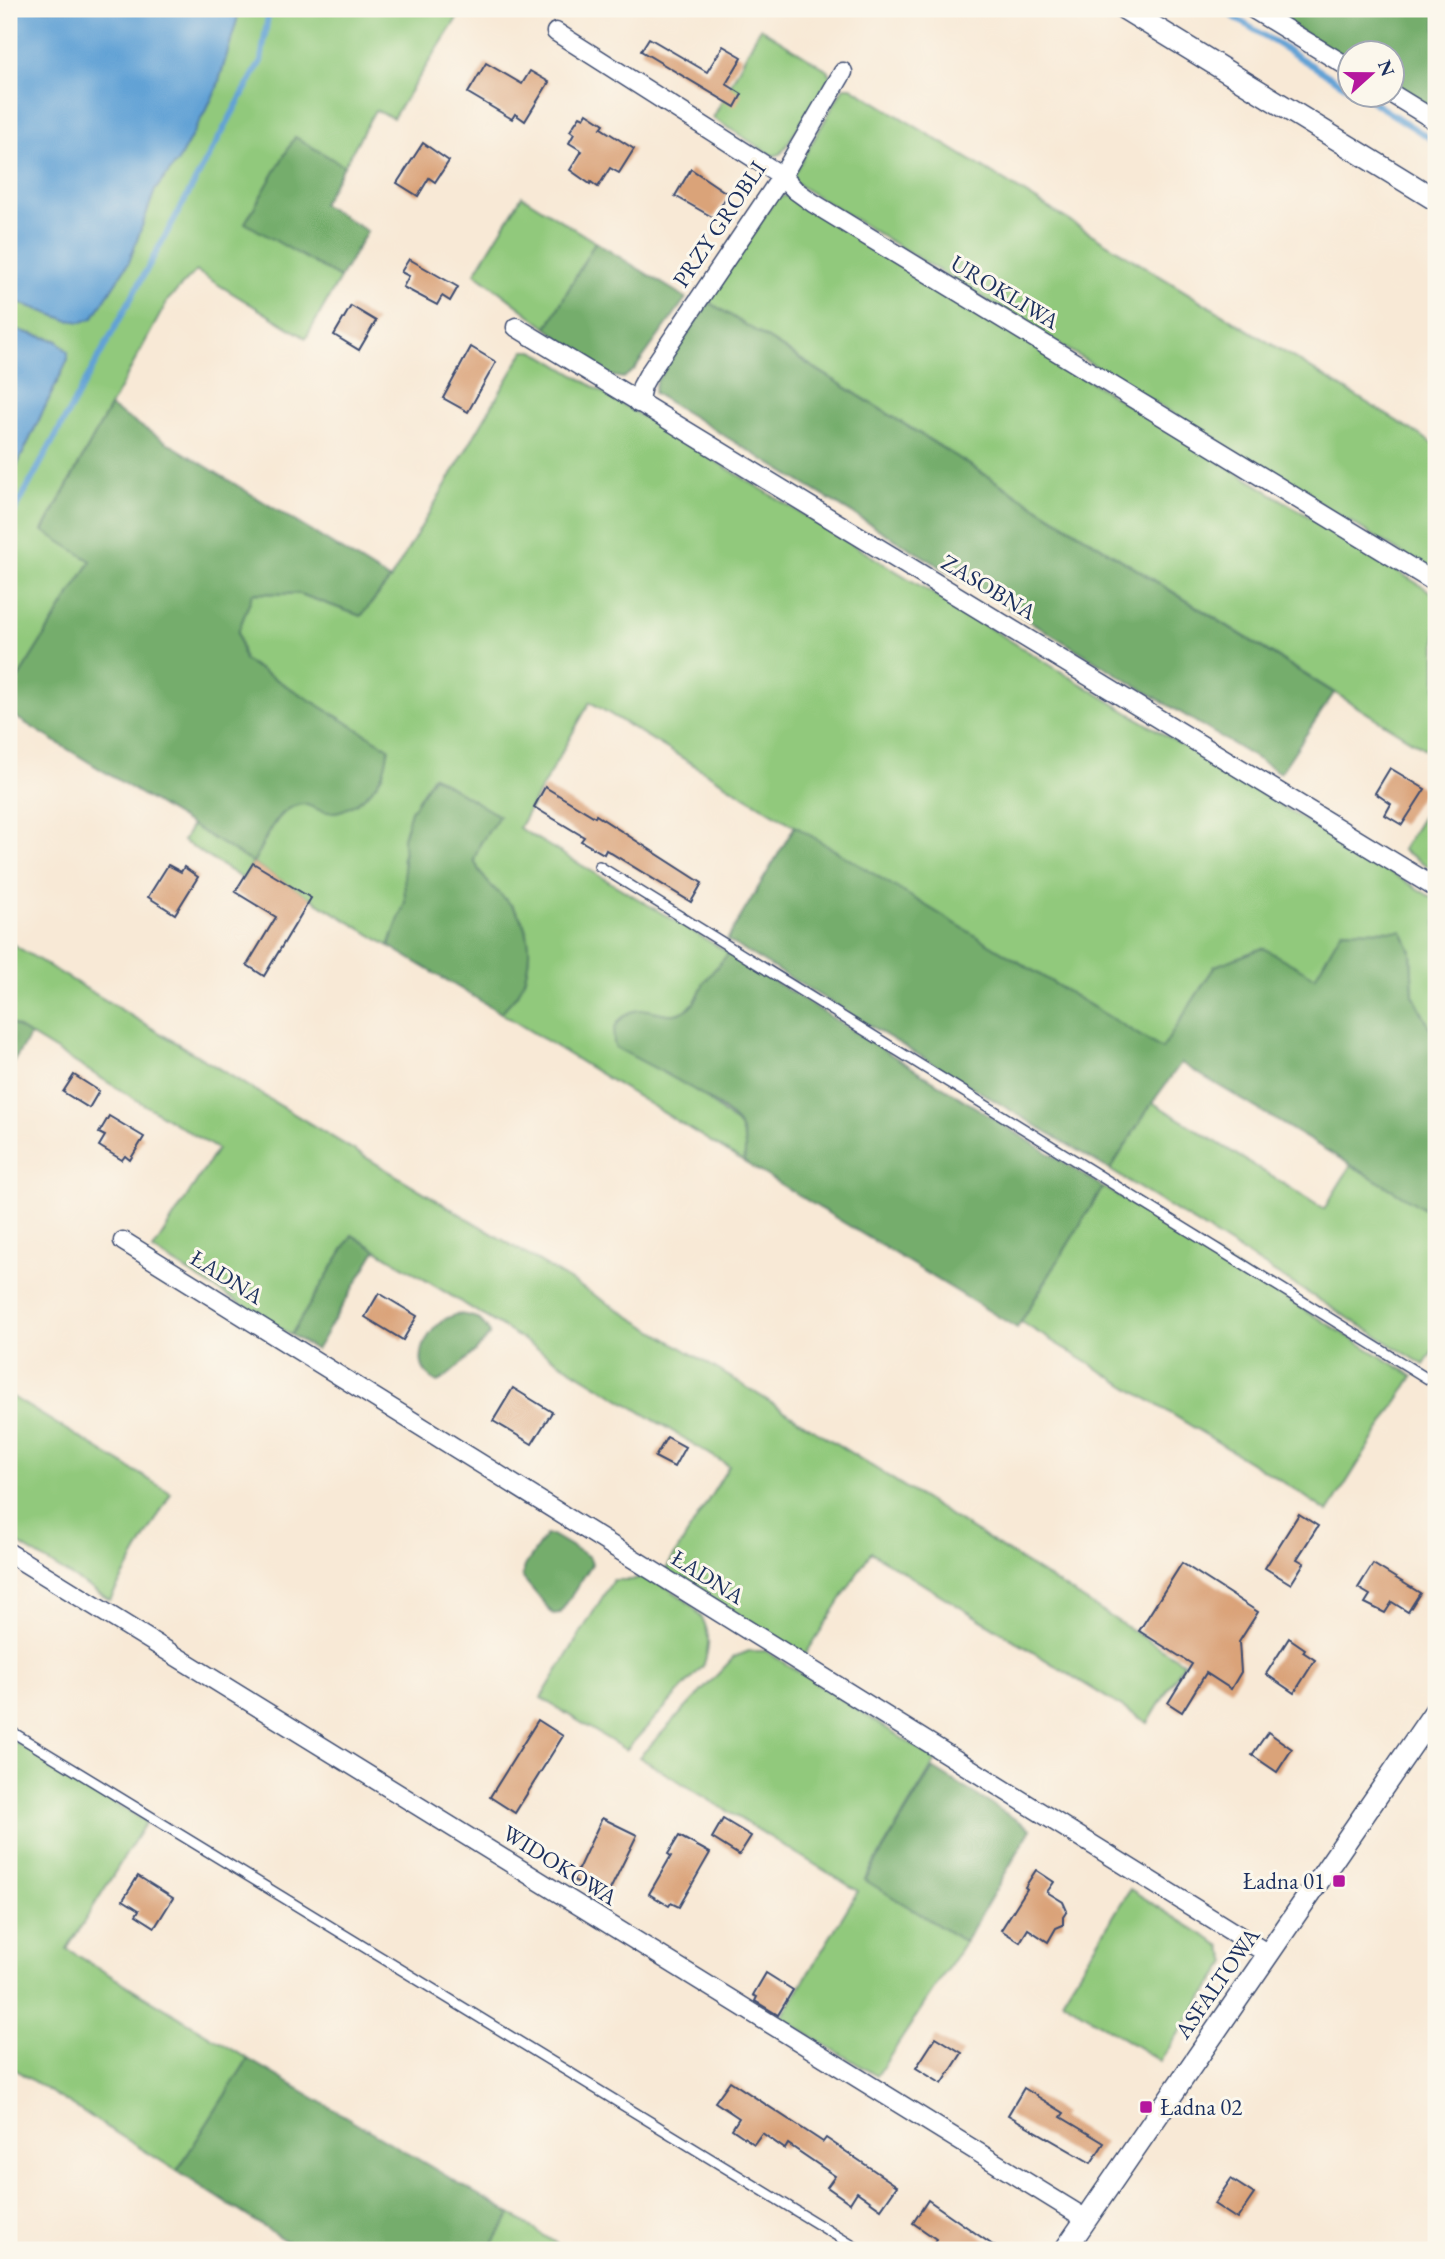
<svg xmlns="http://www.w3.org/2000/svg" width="1445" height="2259" viewBox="0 0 1445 2259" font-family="'EB Garamond',serif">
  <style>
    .green { fill: #91c97c; stroke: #567c6d; stroke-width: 2 }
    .forest { fill: #74ad6c; stroke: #486e65; stroke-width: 2 }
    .water { fill: #62a2d5; stroke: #3e689a; stroke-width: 2 }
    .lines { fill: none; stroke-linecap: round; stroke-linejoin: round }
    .stream { stroke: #62a2d5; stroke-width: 6 }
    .building { fill: #daa379 }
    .service-casing { stroke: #3c4b70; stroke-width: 12 }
    .minor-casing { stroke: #3c4b70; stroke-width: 21 }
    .tertiary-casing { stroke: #3c4b70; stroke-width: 24 }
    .service { stroke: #fff; stroke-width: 9 }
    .minor { stroke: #fff; stroke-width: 18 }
    .tertiary { stroke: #fff; stroke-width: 21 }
    .poi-dot { fill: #b5179e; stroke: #fbf7ec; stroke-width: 2.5 }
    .labels { text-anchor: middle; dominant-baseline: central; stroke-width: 6; stroke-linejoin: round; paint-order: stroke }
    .street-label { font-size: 23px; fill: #1b2f5e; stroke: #fbf7ec }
    .poi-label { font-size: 23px; fill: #1b2f5e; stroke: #fbf7ec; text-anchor: end }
  </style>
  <rect width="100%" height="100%" fill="#fbf7ec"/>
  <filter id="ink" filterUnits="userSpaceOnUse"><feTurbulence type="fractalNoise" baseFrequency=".0143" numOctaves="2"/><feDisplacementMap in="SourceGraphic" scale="14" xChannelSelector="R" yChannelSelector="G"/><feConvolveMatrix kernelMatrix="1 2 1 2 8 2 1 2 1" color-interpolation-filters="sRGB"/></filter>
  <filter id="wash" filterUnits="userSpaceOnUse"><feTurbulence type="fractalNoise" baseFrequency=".00686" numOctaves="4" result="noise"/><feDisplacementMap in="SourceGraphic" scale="28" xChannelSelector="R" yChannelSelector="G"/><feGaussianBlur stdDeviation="1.57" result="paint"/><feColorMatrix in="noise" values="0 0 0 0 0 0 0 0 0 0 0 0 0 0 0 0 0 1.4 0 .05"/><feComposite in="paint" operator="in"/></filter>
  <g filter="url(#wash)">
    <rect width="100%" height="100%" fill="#f8e9d6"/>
    <g class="green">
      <path d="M238,9H463L393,118L375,110L344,166L295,137L246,223L340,278L306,338L196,271L168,300L43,530L91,561L9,693V482L68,360V352L57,340L9,328V299L67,320L93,317L129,262L155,190L178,161L216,91L237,20Z"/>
      <path d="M760,28L826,69L831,76L781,154L773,156L713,118Z"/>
      <path d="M844,87H851L1436,445V574L795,183L794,174Z"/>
      <path d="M788,195L1436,595V756L709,302L776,198Z"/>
      <path d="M522,196L595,242L547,328L475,273Z"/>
      <path d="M524,351H533L543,356L1436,900V1040L1413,995L1411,951L1315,978L1263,948L1215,966L1162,1049L590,702L519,828L729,953L704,982L696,1001L685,1011L668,1016L647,1010L706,1098L739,1126L746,1144L744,1162L501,1013L520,990L513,907L481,877L474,860L480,844L498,816L434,776L402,857L406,877L405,902L389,946L253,863L243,879L183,841L192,825L253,863C263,845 282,797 308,804C313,805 318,809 323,811C365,794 379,797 388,748L244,660L238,632L253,593L300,594L361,616L390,580Z"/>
      <path d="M1436,795V871L1402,850Z"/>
      <path d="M9,942L740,1383L1184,1663L1148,1723L871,1552L804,1657L665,1571L729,1466L352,1235L291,1335L153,1250L217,1149L9,1022Z"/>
      <path d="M1152,1102L1324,1209L1351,1165L1436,1216V1346L1424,1365L1110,1170Z"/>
      <path d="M1103,1187L1413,1376L1328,1512L1291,1487L1021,1322Z"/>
      <path d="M9,1395L171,1493L110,1600L9,1538Z"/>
      <path d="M646,1575C683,1597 723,1616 703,1666L626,1750L541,1698L613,1580H632Z"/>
      <path d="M749,1651H766L936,1760L865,1879L965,1942L877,2076L781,2018L858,1891L639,1757L734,1657Z"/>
      <path d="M9,1738L146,1822L67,1949L248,2059L177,2171L9,2066Z"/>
      <path d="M1130,1889L1221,1946L1227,1962L1160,2061L1062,2000Z"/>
      <path d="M511,2214L566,2250H489Z"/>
    </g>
    <g class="forest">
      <path d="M1265,9H1436V111L1393,88L1392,52H1350V62Z"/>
      <path d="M295,137L344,166L322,204L367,231L340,278L245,223Z"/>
      <path d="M595,242L686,298L634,370L623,378L605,375L547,328Z"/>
      <path d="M709,302L1334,693L1280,773L654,393L656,382Z"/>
      <path d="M110,407L390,580L361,616L300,594L253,593L238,632L244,660L389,748C387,757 386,767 382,775C372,794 345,818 322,811C310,808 305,800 292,807C272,817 263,844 253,863L9,713V693L91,561L43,531Z"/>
      <path d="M433,776L499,816L480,844L474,860C483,882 496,889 512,906C533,929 533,960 521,988C517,997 507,1005 501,1013L389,946L405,902L403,838L411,811Z"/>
      <path d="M795,826L1162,1049L1215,966L1263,948L1315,977L1342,930L1402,931L1411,951L1413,995L1436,1040V1216L1181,1063L1152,1103L1110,1170L727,940Z"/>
      <path d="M729,953L1103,1187L1017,1328L744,1162C746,1149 746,1137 739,1126C722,1099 645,1064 615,1047C609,1025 624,1008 648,1010C662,1012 672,1018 686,1010C697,1004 698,994 704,983C710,973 721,963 729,953Z"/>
      <path d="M9,1022L30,1035L9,1069Z"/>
      <path d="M352,1235L376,1250L316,1350L291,1335Z"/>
      <path d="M457,1314C476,1316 480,1317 490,1333C486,1343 448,1377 438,1382C410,1369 422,1337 442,1321C446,1318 452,1316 457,1314Z"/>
      <path d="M546,1535H552L589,1557L592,1564L560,1613L553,1614L522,1577L525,1566Z"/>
      <path d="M933,1768L1031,1829L965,1942L865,1880Z"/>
      <path d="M248,2059L511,2214L489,2250H300L177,2171Z"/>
    </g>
    <g class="water">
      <path d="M9,9H238L237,20L216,91L178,161L155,190L129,262L93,318L82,322L67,320L9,299Z"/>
      <path d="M9,328L57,341L68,352V359L9,482Z"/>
    </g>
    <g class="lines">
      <g class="stream">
        <path d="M1221,9L1350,89"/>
        <path d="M1360,94L1436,142"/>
        <path d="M9,521L261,61L269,9"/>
      </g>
    </g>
    <g id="blocks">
      <g class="building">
        <path d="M649,38L707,72L723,46L742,57L726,84L742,94L735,107L641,51Z"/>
        <path d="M486,63L522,84L530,71L549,82L525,121L515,114L512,119L468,93Z"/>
        <path d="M587,113L604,124L601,128L634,149L619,173L610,168L598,187L591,182L590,184L570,170L582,151L569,143L574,134L570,131L580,116L584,118Z"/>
        <path d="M423,143L449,161L435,182L429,178L418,196L397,183Z"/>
        <path d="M691,169L728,194L714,218L675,196Z"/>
        <path d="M409,259L458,287L450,301L442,296L437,305L403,287L409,276L401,272Z"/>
        <path d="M351,306L376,321L359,350L334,335Z"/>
        <path d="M471,347L496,362L468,412L443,398Z"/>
        <path d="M1390,768L1425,789L1402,825L1385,815L1391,804L1375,793Z"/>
        <path d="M545,787L595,817L596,815L702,883L691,902L606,850L604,854L581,841L584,837L534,807Z"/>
        <path d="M253,863L311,898L264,976L247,965L276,917L235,892Z"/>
        <path d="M168,865L181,872L184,867L198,877L175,914L148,897Z"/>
        <path d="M74,1075L99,1091L89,1108L63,1092Z"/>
        <path d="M109,1116L144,1137L130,1160L125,1156L122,1160L99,1146L105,1136L99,1133Z"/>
        <path d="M379,1293L417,1316L403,1340L365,1317Z"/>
        <path d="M513,1388L552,1412L532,1444L493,1421Z"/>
        <path d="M667,1437L685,1447L674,1467L655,1457Z"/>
        <path d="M1299,1514L1318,1526L1297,1559L1304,1563L1291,1584L1265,1568Z"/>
        <path d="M1182,1563L1258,1612L1239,1642L1241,1672L1231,1689L1206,1673L1182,1712L1168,1703L1192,1664L1139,1631Z"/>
        <path d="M1373,1564L1420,1593L1408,1612L1392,1602L1385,1613L1365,1603L1370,1595L1358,1588Z"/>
        <path d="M1289,1638L1305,1649L1303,1652L1315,1660L1294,1693L1266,1674Z"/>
        <path d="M538,1720L563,1736L515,1813L490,1797Z"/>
        <path d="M1268,1732L1292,1749L1277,1772L1252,1755Z"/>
        <path d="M602,1818L637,1835L607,1896L573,1880Z"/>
        <path d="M723,1819L751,1836L739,1855L712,1838Z"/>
        <path d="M679,1836L710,1853L679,1907L671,1903L669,1906L649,1894L671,1856L668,1854Z"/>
        <path d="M1036,1870L1054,1882L1047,1892L1063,1902L1067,1911L1063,1917V1925L1056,1928L1048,1942L1028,1929L1020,1942L1001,1930L1027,1889L1025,1887Z"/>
        <path d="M138,1876L173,1898L155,1927L136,1915L139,1910L123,1900Z"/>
        <path d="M766,1973L793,1990L778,2015L755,2001L757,1997L753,1995Z"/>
        <path d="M936,2037L962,2053L942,2084L916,2068Z"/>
        <path d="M730,2081L823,2142L826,2138L897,2186L881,2209L857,2192L850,2203L827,2187L835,2176L788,2144L785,2149L762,2133L754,2144L732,2129L739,2118L715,2102Z"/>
        <path d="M1024,2088L1064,2113L1061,2117L1104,2143L1091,2163L1008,2115Z"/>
        <path d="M1231,2179L1254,2194L1237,2219L1214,2204Z"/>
        <path d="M928,2200L971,2230L1000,2250H929L936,2239L913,2223Z"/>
      </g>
    </g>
  </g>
  <g filter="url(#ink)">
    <use href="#blocks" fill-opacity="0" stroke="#3c4b70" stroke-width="2"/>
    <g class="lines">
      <g class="service-casing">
        <g id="service">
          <path d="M599,866L1436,1384"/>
          <path d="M9,1730L860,2250"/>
        </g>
      </g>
      <g class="minor-casing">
        <g id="minor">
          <path d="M1253,9L1350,68"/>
          <path d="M556,32L782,176L795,190L813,203L1436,583"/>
          <path d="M1392,94L1436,121"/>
          <path d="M516,327L1436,888"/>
          <path d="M638,403L642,386L648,375L782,176L843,72"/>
          <path d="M123,1241L1268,1954"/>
          <path d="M9,1553L1086,2219"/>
        </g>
      </g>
      <g class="tertiary-casing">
        <g id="tertiary">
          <path d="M1125,9L1436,200"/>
          <path d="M1065,2250L1436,1710"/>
        </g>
      </g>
      <use href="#service" class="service"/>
      <use href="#minor" class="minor"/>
      <use href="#tertiary" class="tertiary"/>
    </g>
  </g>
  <g class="poi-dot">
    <rect x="1332" y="1874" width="14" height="14" rx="3.5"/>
    <rect x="1139" y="2100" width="14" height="14" rx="3.5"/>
  </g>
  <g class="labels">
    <g class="street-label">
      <text transform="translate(719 224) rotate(-56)">PRZY GROBLI</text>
      <text transform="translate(1005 292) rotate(31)">UROKLIWA</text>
      <text transform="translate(989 587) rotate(31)">ZASOBNA</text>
      <text transform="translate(227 1277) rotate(32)">ŁADNA</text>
      <text transform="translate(708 1577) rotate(32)">ŁADNA</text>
      <text transform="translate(560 1865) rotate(32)">WIDOKOWA</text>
      <text transform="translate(1217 1983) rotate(-55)">ASFALTOWA</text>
    </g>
    <g class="poi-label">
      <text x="1325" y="1881">Ładna 01</text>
      <text x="1160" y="2107" text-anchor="start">Ładna 02</text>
    </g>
  </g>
  <rect width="1445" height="2259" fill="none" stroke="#fbf7ec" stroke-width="35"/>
  <g transform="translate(1371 74) rotate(69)"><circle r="33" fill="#fbf7ec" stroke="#a1a7b3" stroke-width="2"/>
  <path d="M0-5L12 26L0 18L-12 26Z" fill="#b5179e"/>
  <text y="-10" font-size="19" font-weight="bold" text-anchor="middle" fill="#1b2f5e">N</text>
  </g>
</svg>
